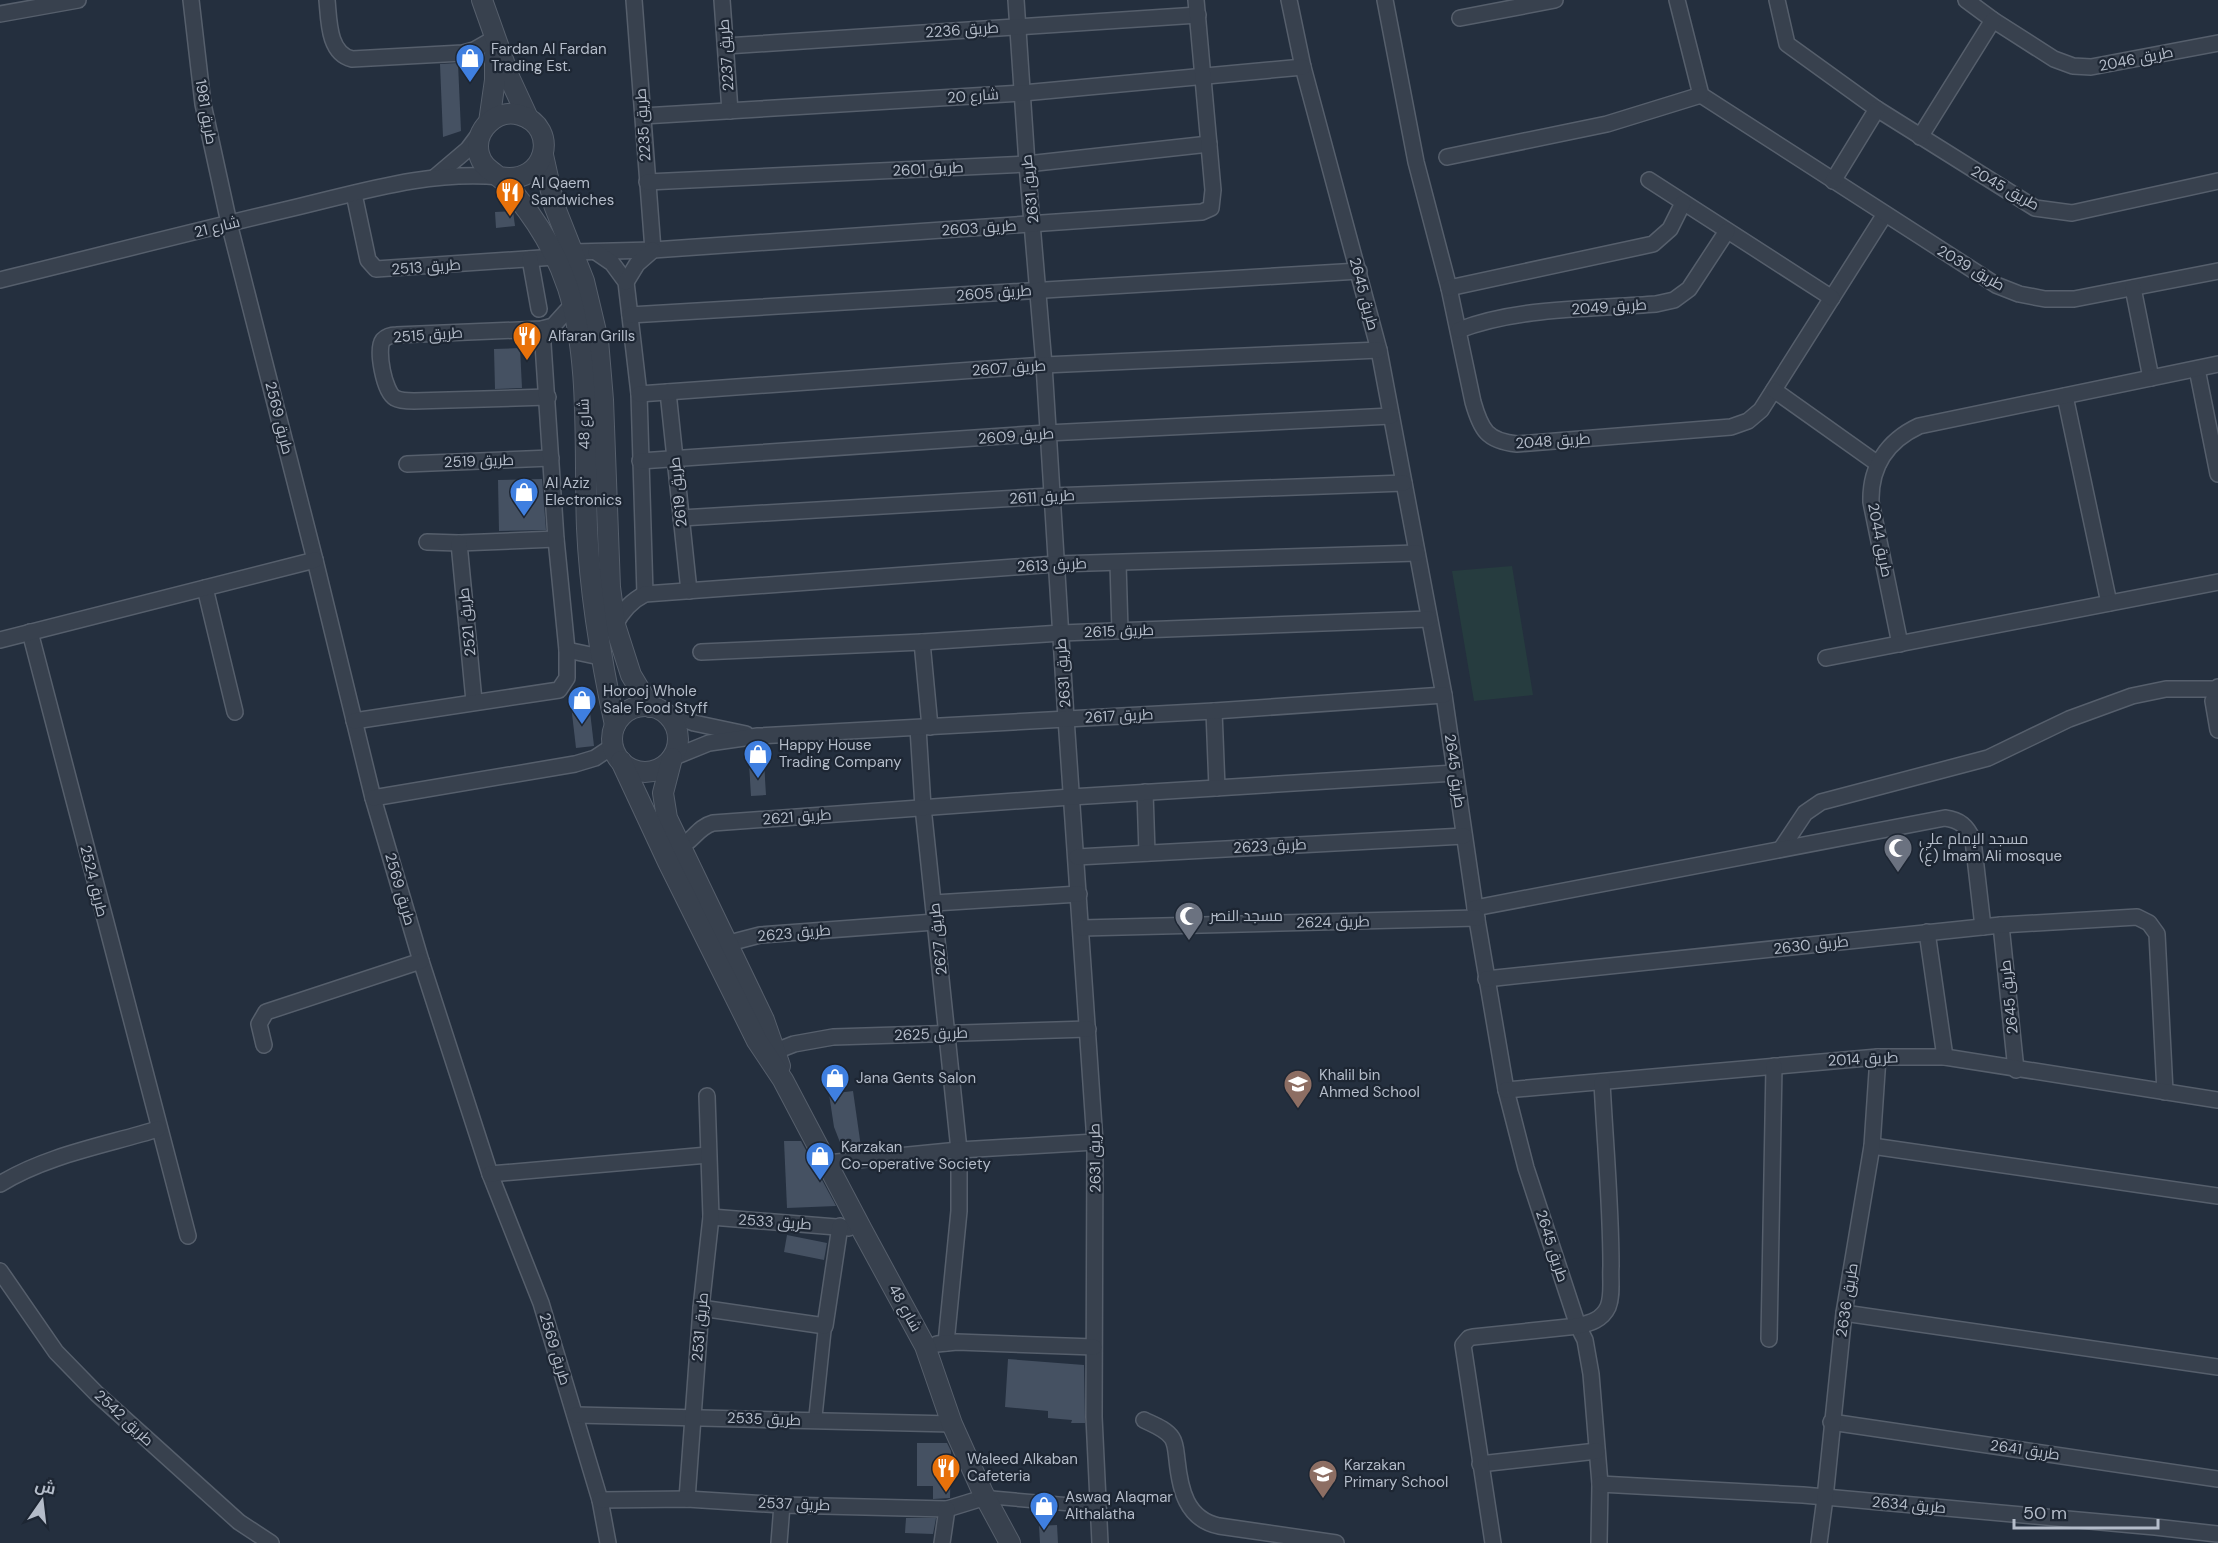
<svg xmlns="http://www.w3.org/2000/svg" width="2218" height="1543" viewBox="0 0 2218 1543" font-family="'DM Sans',Cairo,sans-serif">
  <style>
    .green { fill: #263c3f }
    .building { fill: #455162 }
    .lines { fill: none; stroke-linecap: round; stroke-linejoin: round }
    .pedestrian-casing { stroke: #565f6c; stroke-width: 15 }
    .minor-casing { stroke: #565f6c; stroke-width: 18 }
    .tertiary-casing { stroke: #565f6c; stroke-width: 22 }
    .pedestrian { stroke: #38414e; stroke-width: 12 }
    .minor { stroke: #38414e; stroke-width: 15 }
    .tertiary { stroke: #38414e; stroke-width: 20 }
    .labels { text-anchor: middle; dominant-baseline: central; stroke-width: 4.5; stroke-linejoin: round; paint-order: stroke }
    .street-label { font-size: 15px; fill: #b4bcc9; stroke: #1d2633 }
    .poi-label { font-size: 15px; fill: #b4bcc9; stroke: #1d2633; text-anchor: start }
  </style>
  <rect width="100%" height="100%" fill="#242f3e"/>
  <path class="green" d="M1512,566L1533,695L1474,701L1452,571Z"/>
  <g class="building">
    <path d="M458,63L461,131L443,137L440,64Z"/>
    <path d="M513,211L515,226L496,228L495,212Z"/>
    <path d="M520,348L522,388L495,389L494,349Z"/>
    <path d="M542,479L546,530L499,531L498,480Z"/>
    <path d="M589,703L594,746L576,748L571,705Z"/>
    <path d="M764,762L766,795L751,796L749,763Z"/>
    <path d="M853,1091L861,1147L843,1150L834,1127L829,1094Z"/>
    <path d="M784,1141H801L836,1206L787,1208Z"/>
    <path d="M787,1235L827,1243L824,1260L784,1252Z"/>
    <path d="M1008,1359L1084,1365L1085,1423H1071L1072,1420L1048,1418V1411L1005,1407Z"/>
    <path d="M917,1443H947L951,1451L950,1498L933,1499V1486H917Z"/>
    <path d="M906,1518H936L933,1534L905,1533Z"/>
    <path d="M1057,1525L1058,1543H1040L1039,1526Z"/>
  </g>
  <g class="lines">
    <g class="pedestrian-casing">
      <g id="pedestrian">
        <path d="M815,1421L825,1326"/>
        <path d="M986,1497L1099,1507"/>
      </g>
    </g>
    <g class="minor-casing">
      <g id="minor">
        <path d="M191,0L203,104L229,223L315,560L373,798L421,961L490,1174L541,1303L600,1500L608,1543"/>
        <path d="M327,0C329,20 328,53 352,59L463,53L474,50L495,38"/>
        <path d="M634,0L653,250"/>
        <path d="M722,0L730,111"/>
        <path d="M1016,0L1027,164L1044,365L1066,718L1095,1142L1094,1417L1100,1543"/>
        <path d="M1289,0L1303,67L1379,350L1444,695L1475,908L1506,1090L1526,1168L1578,1326L1585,1340L1591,1374L1600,1484L1599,1543"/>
        <path d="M1385,0L1416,162L1449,288L1473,402C1481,430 1487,441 1517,444L1731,427L1748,421L1761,410L1885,214"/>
        <path d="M1677,0L1701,95L1996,285L2019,294L2045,299H2074L2218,271"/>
        <path d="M1777,0L1787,44L1877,109L2035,208L2072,213L2218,181"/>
        <path d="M1966,0L1993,20L2054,59L2073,66L2091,67L2218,43"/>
        <path d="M0,14L78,0"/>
        <path d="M1460,18L1555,0"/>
        <path d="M726,46L1198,15"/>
        <path d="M643,116L1023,93L1303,67"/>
        <path d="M1920,137L1993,20"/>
        <path d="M1447,157L1607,124L1701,95"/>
        <path d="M435,177L468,149L480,133"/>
        <path d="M1649,180L1832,298"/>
        <path d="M1833,181L1877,109"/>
        <path d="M647,182L1027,164L1209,144"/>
        <path d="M354,194L368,260L376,269L555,257"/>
        <path d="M573,252L653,250L1202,212L1211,208L1213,190L1196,0"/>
        <path d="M596,252L612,263L626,282L639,394L645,594"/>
        <path d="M530,259L539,309"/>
        <path d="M0,280C98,256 195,231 293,208C361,192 430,170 500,177"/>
        <path d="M626,282L637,264L653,250"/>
        <path d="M1449,288L1653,244L1670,229L1683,203"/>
        <path d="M2133,288L2151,378"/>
        <path d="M630,315L1359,271"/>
        <path d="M1459,330C1517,307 1593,309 1656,304L1674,300L1689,289L1727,231"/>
        <path d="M2197,369L2218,474"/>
        <path d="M1774,390L1878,464"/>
        <path d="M668,392L689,591"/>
        <path d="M639,394L1044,365L1379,350"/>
        <path d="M2065,396L2109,603"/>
        <path d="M548,397L414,401C408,401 400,401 395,398C384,392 376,349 383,340C387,336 391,335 396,335L542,329L553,326L572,305"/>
        <path d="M640,461L1047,433L1391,416"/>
        <path d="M407,464L551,458"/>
        <path d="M681,518L1051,496L1404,483"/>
        <path d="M427,542L459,543L556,539"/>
        <path d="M459,543L474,701"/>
        <path d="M1118,563L1120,631"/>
        <path d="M205,588L235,712"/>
        <path d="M615,625C622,611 631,601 645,594L1056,564L1417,553"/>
        <path d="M30,632L188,1236"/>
        <path d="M0,640L315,560"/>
        <path d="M922,642L930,727"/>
        <path d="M1900,644L1871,502C1870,467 1887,441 1919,426L2218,364"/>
        <path d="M567,650L600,657"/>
        <path d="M701,652L922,642L1061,633L1429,619"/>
        <path d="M1826,658L2218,582"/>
        <path d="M2218,687L2213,701L2218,730"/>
        <path d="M662,711L694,723L746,734"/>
        <path d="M1214,711L1217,788"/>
        <path d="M354,721L559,690L567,678V650L556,539L542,329"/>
        <path d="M918,728L923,807L959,1150V1211L946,1343"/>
        <path d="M672,758L709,743L758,736L1214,711L1444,695"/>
        <path d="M1145,792L1147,853"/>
        <path d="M373,798L575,764L595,758L613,746"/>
        <path d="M680,847C693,841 698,827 713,823L1071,797L1455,773"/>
        <path d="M1781,849L1805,813L1821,802L1988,758L2069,719L2132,696L2166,689H2217"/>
        <path d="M1077,857L1464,836"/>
        <path d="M934,903L1079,894"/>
        <path d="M1475,908L1945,818C1960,820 1967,826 1973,840L1983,927"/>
        <path d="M2001,925L2016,1070"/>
        <path d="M1082,928L1477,918"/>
        <path d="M1927,932L1945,1057"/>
        <path d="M728,949L737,941L760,935L935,922"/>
        <path d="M1486,979L2001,925L2137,917L2149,923L2157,934L2165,1092"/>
        <path d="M264,1045L259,1024L266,1012L421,961"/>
        <path d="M776,1051L794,1044L833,1037L1088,1029"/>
        <path d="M1506,1090L1878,1057H1945L2218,1100"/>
        <path d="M1872,1146L2218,1196"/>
        <path d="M827,1163L959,1150L1095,1142"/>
        <path d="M490,1174L708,1155"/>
        <path d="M0,1184C47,1155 106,1145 158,1129"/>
        <path d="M711,1217L849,1228"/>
        <path d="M0,1271L56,1352L97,1394L239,1522L271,1543"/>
        <path d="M701,1308L825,1326L840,1226"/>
        <path d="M1844,1313L2218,1367"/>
        <path d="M1769,1339L1774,1066"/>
        <path d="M937,1344L957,1342L1094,1347"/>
        <path d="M576,1415L952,1424"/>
        <path d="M1144,1420C1154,1425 1166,1429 1172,1438C1176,1444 1176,1453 1177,1460C1180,1489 1186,1519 1219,1526L1336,1543"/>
        <path d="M1831,1422L2218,1479"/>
        <path d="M1480,1464L1597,1451"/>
        <path d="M1600,1484L1803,1495L2155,1527L2217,1534"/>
        <path d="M687,1499L701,1308L711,1217L707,1096"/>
        <path d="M600,1500L687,1499L782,1505L947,1509L986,1497"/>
        <path d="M779,1543L782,1505"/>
        <path d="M942,1543L947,1509"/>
        <path d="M1493,1543L1463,1345L1469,1338L1473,1337L1578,1326C1590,1323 1602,1320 1608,1307C1613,1295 1610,1279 1611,1266C1611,1205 1605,1143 1602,1082"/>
        <path d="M1819,1543L1825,1498L1844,1313L1872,1146L1878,1057"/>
      </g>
    </g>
    <g class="tertiary-casing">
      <g id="tertiary">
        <path d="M482,0L510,79L528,118"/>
        <path d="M489,122L495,80V53"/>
        <path d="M543,155L554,205L584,281L598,340L603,400L610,587L615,625L631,675L650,707"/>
        <path d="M500,177C547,186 560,127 520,115C497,108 473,130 479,154C482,166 490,170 499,177C506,182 512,190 517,197C539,224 557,255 568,288C591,362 584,450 587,528C590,595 601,660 615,725"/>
        <circle cx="645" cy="739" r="33"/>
        <path d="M672,758L663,793L667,818L764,1020L780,1066"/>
        <path d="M621,761L668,862L757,1041L783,1080L862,1230L925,1346L952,1424L983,1493L1010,1543"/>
      </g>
    </g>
    <use href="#pedestrian" class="pedestrian"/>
    <use href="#minor" class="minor"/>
    <use href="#tertiary" class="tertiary"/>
  </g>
  <defs>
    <g id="shop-pin" transform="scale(1.5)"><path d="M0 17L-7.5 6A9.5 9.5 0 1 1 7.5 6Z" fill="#3f7fe0" stroke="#1d2633"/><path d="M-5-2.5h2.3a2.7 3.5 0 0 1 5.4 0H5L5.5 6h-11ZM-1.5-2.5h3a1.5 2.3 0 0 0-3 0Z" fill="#fff"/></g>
    <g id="restaurant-pin" transform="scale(1.5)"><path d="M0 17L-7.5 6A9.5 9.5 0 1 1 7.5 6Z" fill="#e8710a" stroke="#1d2633"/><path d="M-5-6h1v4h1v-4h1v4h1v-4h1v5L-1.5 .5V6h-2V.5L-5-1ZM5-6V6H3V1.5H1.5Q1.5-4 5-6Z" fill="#fff"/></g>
    <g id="mosque-pin" transform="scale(1.5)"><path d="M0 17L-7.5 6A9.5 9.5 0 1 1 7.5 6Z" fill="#6b7280" stroke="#1d2633"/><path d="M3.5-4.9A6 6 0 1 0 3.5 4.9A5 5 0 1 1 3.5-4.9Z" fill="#fff"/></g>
    <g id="school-pin" transform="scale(1.5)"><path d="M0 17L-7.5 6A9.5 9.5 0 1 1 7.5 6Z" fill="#8d6e63" stroke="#1d2633"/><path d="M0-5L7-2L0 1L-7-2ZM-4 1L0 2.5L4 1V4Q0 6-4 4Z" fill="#fff"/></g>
  </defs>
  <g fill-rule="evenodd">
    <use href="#shop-pin" x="470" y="58"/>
    <use href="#restaurant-pin" x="510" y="192"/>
    <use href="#restaurant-pin" x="527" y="336"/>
    <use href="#shop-pin" x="524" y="492"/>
    <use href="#shop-pin" x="582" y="700"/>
    <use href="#shop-pin" x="758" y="754"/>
    <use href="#mosque-pin" x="1898" y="848"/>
    <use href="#mosque-pin" x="1189" y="916"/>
    <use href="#shop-pin" x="835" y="1078"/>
    <use href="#school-pin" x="1298" y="1084"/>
    <use href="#shop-pin" x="820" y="1156"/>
    <use href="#restaurant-pin" x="946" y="1468"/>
    <use href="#school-pin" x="1323" y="1474"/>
    <use href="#shop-pin" x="1044" y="1506"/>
  </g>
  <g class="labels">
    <g class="street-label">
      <text transform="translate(962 30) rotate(-4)">طريق 2236</text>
      <text transform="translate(726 55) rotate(-94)">طريق 2237</text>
      <text transform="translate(2136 59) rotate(-11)">طريق 2046</text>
      <text transform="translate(973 96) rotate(-4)">شارع 20</text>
      <text transform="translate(206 112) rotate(80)">طريق 1981</text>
      <text transform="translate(643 125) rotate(-94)">طريق 2235</text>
      <text transform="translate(928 169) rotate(-3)">طريق 2601</text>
      <text transform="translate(2005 188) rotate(29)">طريق 2045</text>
      <text transform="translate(1030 189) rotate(-96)">طريق 2631</text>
      <text transform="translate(217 227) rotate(-14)">شارع 21</text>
      <text transform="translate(979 228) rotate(-4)">طريق 2603</text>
      <text transform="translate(426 267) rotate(-4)">طريق 2513</text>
      <text transform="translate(1971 268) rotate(30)">طريق 2039</text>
      <text transform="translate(994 293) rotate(-4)">طريق 2605</text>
      <text transform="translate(1364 294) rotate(75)">طريق 2645</text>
      <text transform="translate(1609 307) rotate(-4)">طريق 2049</text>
      <text transform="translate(428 335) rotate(-4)">طريق 2515</text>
      <text transform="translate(1009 368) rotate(-4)">طريق 2607</text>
      <text transform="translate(279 418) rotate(76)">طريق 2569</text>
      <text transform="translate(584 424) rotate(-91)">شارع 48</text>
      <text transform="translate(1016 436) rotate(-4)">طريق 2609</text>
      <text transform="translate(1553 441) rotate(-4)">طريق 2048</text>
      <text transform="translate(479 461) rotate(-2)">طريق 2519</text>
      <text transform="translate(678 492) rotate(-96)">طريق 2619</text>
      <text transform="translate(1042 497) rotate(-3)">طريق 2611</text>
      <text transform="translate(1880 540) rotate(79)">طريق 2044</text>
      <text transform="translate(1052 565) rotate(-3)">طريق 2613</text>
      <text transform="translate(467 622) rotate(-96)">طريق 2521</text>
      <text transform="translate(1119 631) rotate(-2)">طريق 2615</text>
      <text transform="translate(1063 673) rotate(-94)">طريق 2631</text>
      <text transform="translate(1119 716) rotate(-3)">طريق 2617</text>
      <text transform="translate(1455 771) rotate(82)">طريق 2645</text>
      <text transform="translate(797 817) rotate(-4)">طريق 2621</text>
      <text transform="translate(1270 846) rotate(-3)">طريق 2623</text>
      <text transform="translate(94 881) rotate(76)">طريق 2524</text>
      <text transform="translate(400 889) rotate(74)">طريق 2569</text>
      <text transform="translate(1333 922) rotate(-1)">طريق 2624</text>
      <text transform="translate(794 933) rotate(-5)">طريق 2623</text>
      <text transform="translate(938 939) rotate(-96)">طريق 2627</text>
      <text transform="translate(1811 945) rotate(-6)">طريق 2630</text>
      <text transform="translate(2009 997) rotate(-96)">طريق 2645</text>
      <text transform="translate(931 1034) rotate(-2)">طريق 2625</text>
      <text transform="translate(1863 1059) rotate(-3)">طريق 2014</text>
      <text transform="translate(1095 1158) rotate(-91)">طريق 2631</text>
      <text transform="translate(775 1222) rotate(4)">طريق 2533</text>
      <text transform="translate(1552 1246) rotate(72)">طريق 2645</text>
      <text transform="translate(1847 1300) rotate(-81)">طريق 2636</text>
      <text transform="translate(905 1308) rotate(61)">شارع 48</text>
      <text transform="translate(700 1327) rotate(-85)">طريق 2531</text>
      <text transform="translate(555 1349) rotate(73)">طريق 2569</text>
      <text transform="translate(124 1418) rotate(43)">طريق 2542</text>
      <text transform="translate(764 1419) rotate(2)">طريق 2535</text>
      <text transform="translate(2025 1450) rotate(8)">طريق 2641</text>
      <text transform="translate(794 1504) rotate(2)">طريق 2537</text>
      <text transform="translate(1909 1505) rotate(5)">طريق 2634</text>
    </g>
    <g class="poi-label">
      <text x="491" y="49">Fardan Al Fardan<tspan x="491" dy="17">Trading Est.</tspan></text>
      <text x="531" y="183">Al Qaem<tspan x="531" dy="17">Sandwiches</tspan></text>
      <text x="548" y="336">Alfaran Grills</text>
      <text x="545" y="483">Al Aziz<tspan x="545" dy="17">Electronics</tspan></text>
      <text x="603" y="691">Horooj Whole<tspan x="603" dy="17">Sale Food Styff</tspan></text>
      <text x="779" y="745">Happy House<tspan x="779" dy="17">Trading Company</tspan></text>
      <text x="1919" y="839">مسجد الإمام علي<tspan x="1919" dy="17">(ع) Imam Ali mosque</tspan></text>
      <text x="1210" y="916">مسجد النصر</text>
      <text x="1319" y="1075">Khalil bin<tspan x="1319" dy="17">Ahmed School</tspan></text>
      <text x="856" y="1078">Jana Gents Salon</text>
      <text x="841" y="1147">Karzakan<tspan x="841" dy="17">Co-operative Society</tspan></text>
      <text x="967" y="1459">Waleed Alkaban<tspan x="967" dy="17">Cafeteria</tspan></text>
      <text x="1344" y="1465">Karzakan<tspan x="1344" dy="17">Primary School</tspan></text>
      <text x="1065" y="1497">Aswaq Alaqmar<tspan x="1065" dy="17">Althalatha</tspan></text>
    </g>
  </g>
  <g transform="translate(42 1501) rotate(14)" stroke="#1d2633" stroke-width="4.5" paint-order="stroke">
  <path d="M0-4.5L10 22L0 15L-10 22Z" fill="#b4bcc9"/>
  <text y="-9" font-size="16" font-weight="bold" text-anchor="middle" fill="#b4bcc9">ش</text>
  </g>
  <path d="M2014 1519v9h144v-9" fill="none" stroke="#b4bcc9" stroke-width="3"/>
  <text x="2023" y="1519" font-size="18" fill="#b4bcc9" stroke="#1d2633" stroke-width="4.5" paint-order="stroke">50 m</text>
</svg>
